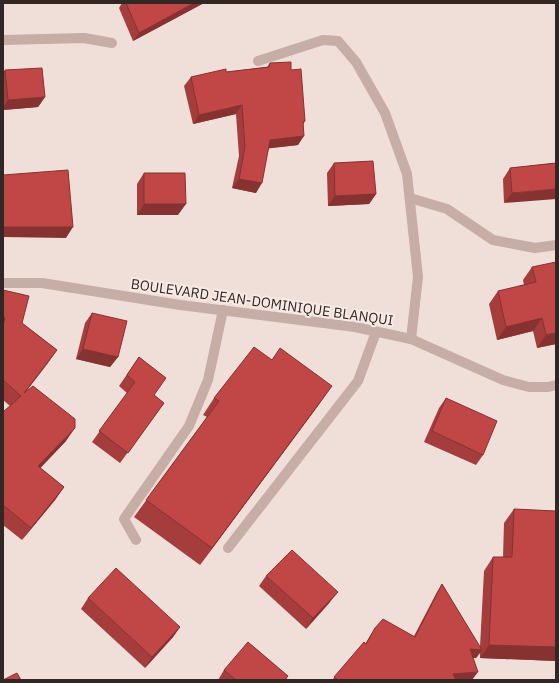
<svg xmlns="http://www.w3.org/2000/svg" width="559" height="683" viewBox="0 0 559 683" font-family="'IBM Plex Sans',sans-serif">
  <style>
    .lines { fill: none; stroke-linecap: round; stroke-linejoin: round }
    .service { stroke: #c6ada5; stroke-width: 10 }
    .minor { stroke: #c6ada5; stroke-width: 10 }
    .wall { fill: #a53d3c }
    .shaded-wall { fill: #863231 }
    .building { fill: #c04746; stroke: #863231 }
    .labels { text-anchor: middle; dominant-baseline: central; stroke-width: 4; stroke-linejoin: round; paint-order: stroke }
    .street-label { font-size: 14px; fill: #332726; stroke: #f8eae4 }
  </style>
  <rect width="100%" height="100%" fill="#efdfd8"/>
  <g class="lines">
    <g class="service">
      <path d="M3,40L84,38L112,43"/>
      <path d="M136,540L124,519L189,426L208,380L223,310"/>
    </g>
    <g class="minor">
      <path d="M258,61L323,40L338,41L356,62L385,113L407,174L418,277L411,339"/>
      <path d="M410,198L447,209L493,240L535,248L556,245"/>
      <path d="M3,283H42L180,305L355,327L411,339L503,380L529,387H548L556,385"/>
      <path d="M228,548L358,381L376,332"/>
    </g>
  </g>
  <g class="wall">
    <path d="M122,3H204L133,41L119,8Z"/>
    <path d="M270,63L291,70L305,121L303,125L298,145L269,148L256,193L232,188L239,156L236,114L193,124L184,86L191,77L226,72L267,67Z"/>
    <path d="M5,70L45,97L38,107L3,110V73Z"/>
    <path d="M334,163L376,194L369,204L328,206L327,173Z"/>
    <path d="M556,163L504,203L503,179L510,168Z"/>
    <path d="M144,173L178,215H137V184Z"/>
    <path d="M532,267L556,344L537,348L533,331L497,340L489,304L498,291L524,285L523,280Z"/>
    <path d="M3,290L22,323L57,350L26,391L66,441L40,468L64,487L55,500L22,540L3,525V412L10,406L3,400Z"/>
    <path d="M92,313L118,357L110,367L76,359L85,323Z"/>
    <path d="M139,357L154,395L164,403L120,463L92,442L127,393L119,386Z"/>
    <path d="M214,398L320,403L200,565L134,517L207,417L203,415Z"/>
    <path d="M446,398L483,455L476,465L424,442L439,408Z"/>
    <path d="M514,509L556,661L480,658V653L476,658H473L472,680H332L365,644L375,628L414,636L437,592L442,584L480,647L484,571L493,557H503L504,523Z"/>
    <path d="M266,576L330,602L306,629L259,586Z"/>
    <path d="M88,598L180,627L173,637L145,668L81,609Z"/>
    <path d="M224,670L285,680H218Z"/>
  </g>
  <g class="shaded-wall">
    <path d="M194,3H204L133,41L139,33Z"/>
    <path d="M45,97L38,107L3,110V107L8,100Z"/>
    <path d="M242,105L236,114L193,124L199,115Z"/>
    <path d="M304,136L298,145L264,149L270,140Z"/>
    <path d="M239,179L262,183L256,193L232,188Z"/>
    <path d="M556,189V199L504,203L512,193Z"/>
    <path d="M376,194L369,204L328,206L335,196Z"/>
    <path d="M144,204H186L178,215H137Z"/>
    <path d="M3,227H73L66,238L3,237Z"/>
    <path d="M542,318L533,331L497,340L506,327Z"/>
    <path d="M556,333V344L537,348L546,335Z"/>
    <path d="M83,349L118,357L110,367L76,359Z"/>
    <path d="M57,350L48,363L15,406L24,393Z"/>
    <path d="M332,386L320,403L200,565L212,548Z"/>
    <path d="M75,428L66,441L30,479L38,466Z"/>
    <path d="M64,487L55,500L22,540L31,528Z"/>
    <path d="M338,592L330,602L306,629L313,618Z"/>
    <path d="M180,627L173,637L145,668L152,657Z"/>
    <path d="M489,645L556,647V661L480,658Z"/>
    <path d="M470,649L482,650L476,658H464Z"/>
    <path d="M478,672L472,680H449L453,674Z"/>
  </g>
  <g class="building">
    <path d="M126,3H194L139,33Z"/>
    <path d="M291,62V70L301,69L305,121L303,122L304,136L270,140L262,183L239,179L245,147L242,105L199,115L191,77L226,69V72L269,67L270,63Z"/>
    <path d="M42,68L45,97L8,100L5,70Z"/>
    <path d="M373,161L376,194L335,196L334,163Z"/>
    <path d="M556,163V189L512,193L510,168Z"/>
    <path d="M68,170L73,227H3V175Z"/>
    <path d="M144,173H185L186,204H144Z"/>
    <path d="M556,262V333L546,335L542,318L506,327L498,291L536,282L532,267Z"/>
    <path d="M3,290L29,296L22,323L57,350L24,393L33,386L75,419V428L38,466L64,487L31,528L3,505V412L21,396L3,380V326L5,318H3Z"/>
    <path d="M92,313L127,321L118,357L83,349Z"/>
    <path d="M254,347L272,360L280,348L332,386L212,548L146,500L219,401L214,398Z"/>
    <path d="M139,357L166,378L154,395L164,403L128,453L99,431L135,382L127,375Z"/>
    <path d="M446,398L497,421L483,455L432,431Z"/>
    <path d="M514,509L556,511V647L489,645L493,557H512Z"/>
    <path d="M292,550L338,592L313,618L266,576Z"/>
    <path d="M116,568L180,627L152,657L88,598Z"/>
    <path d="M442,584L482,650L470,649L478,672L453,674L456,680H338L334,677L364,642L366,644L375,628L383,619L415,637Z"/>
    <path d="M248,642L288,676L285,680H236L224,670Z"/>
    <path d="M17,673L21,680H3Z"/>
  </g>
  <g class="labels">
    <g class="street-label">
      <text transform="translate(262 302) rotate(8)">BOULEVARD JEAN-DOMINIQUE BLANQUI</text>
    </g>
  </g>
  <rect width="559" height="683" fill="none" stroke="#332726" stroke-width="8"/>
</svg>
